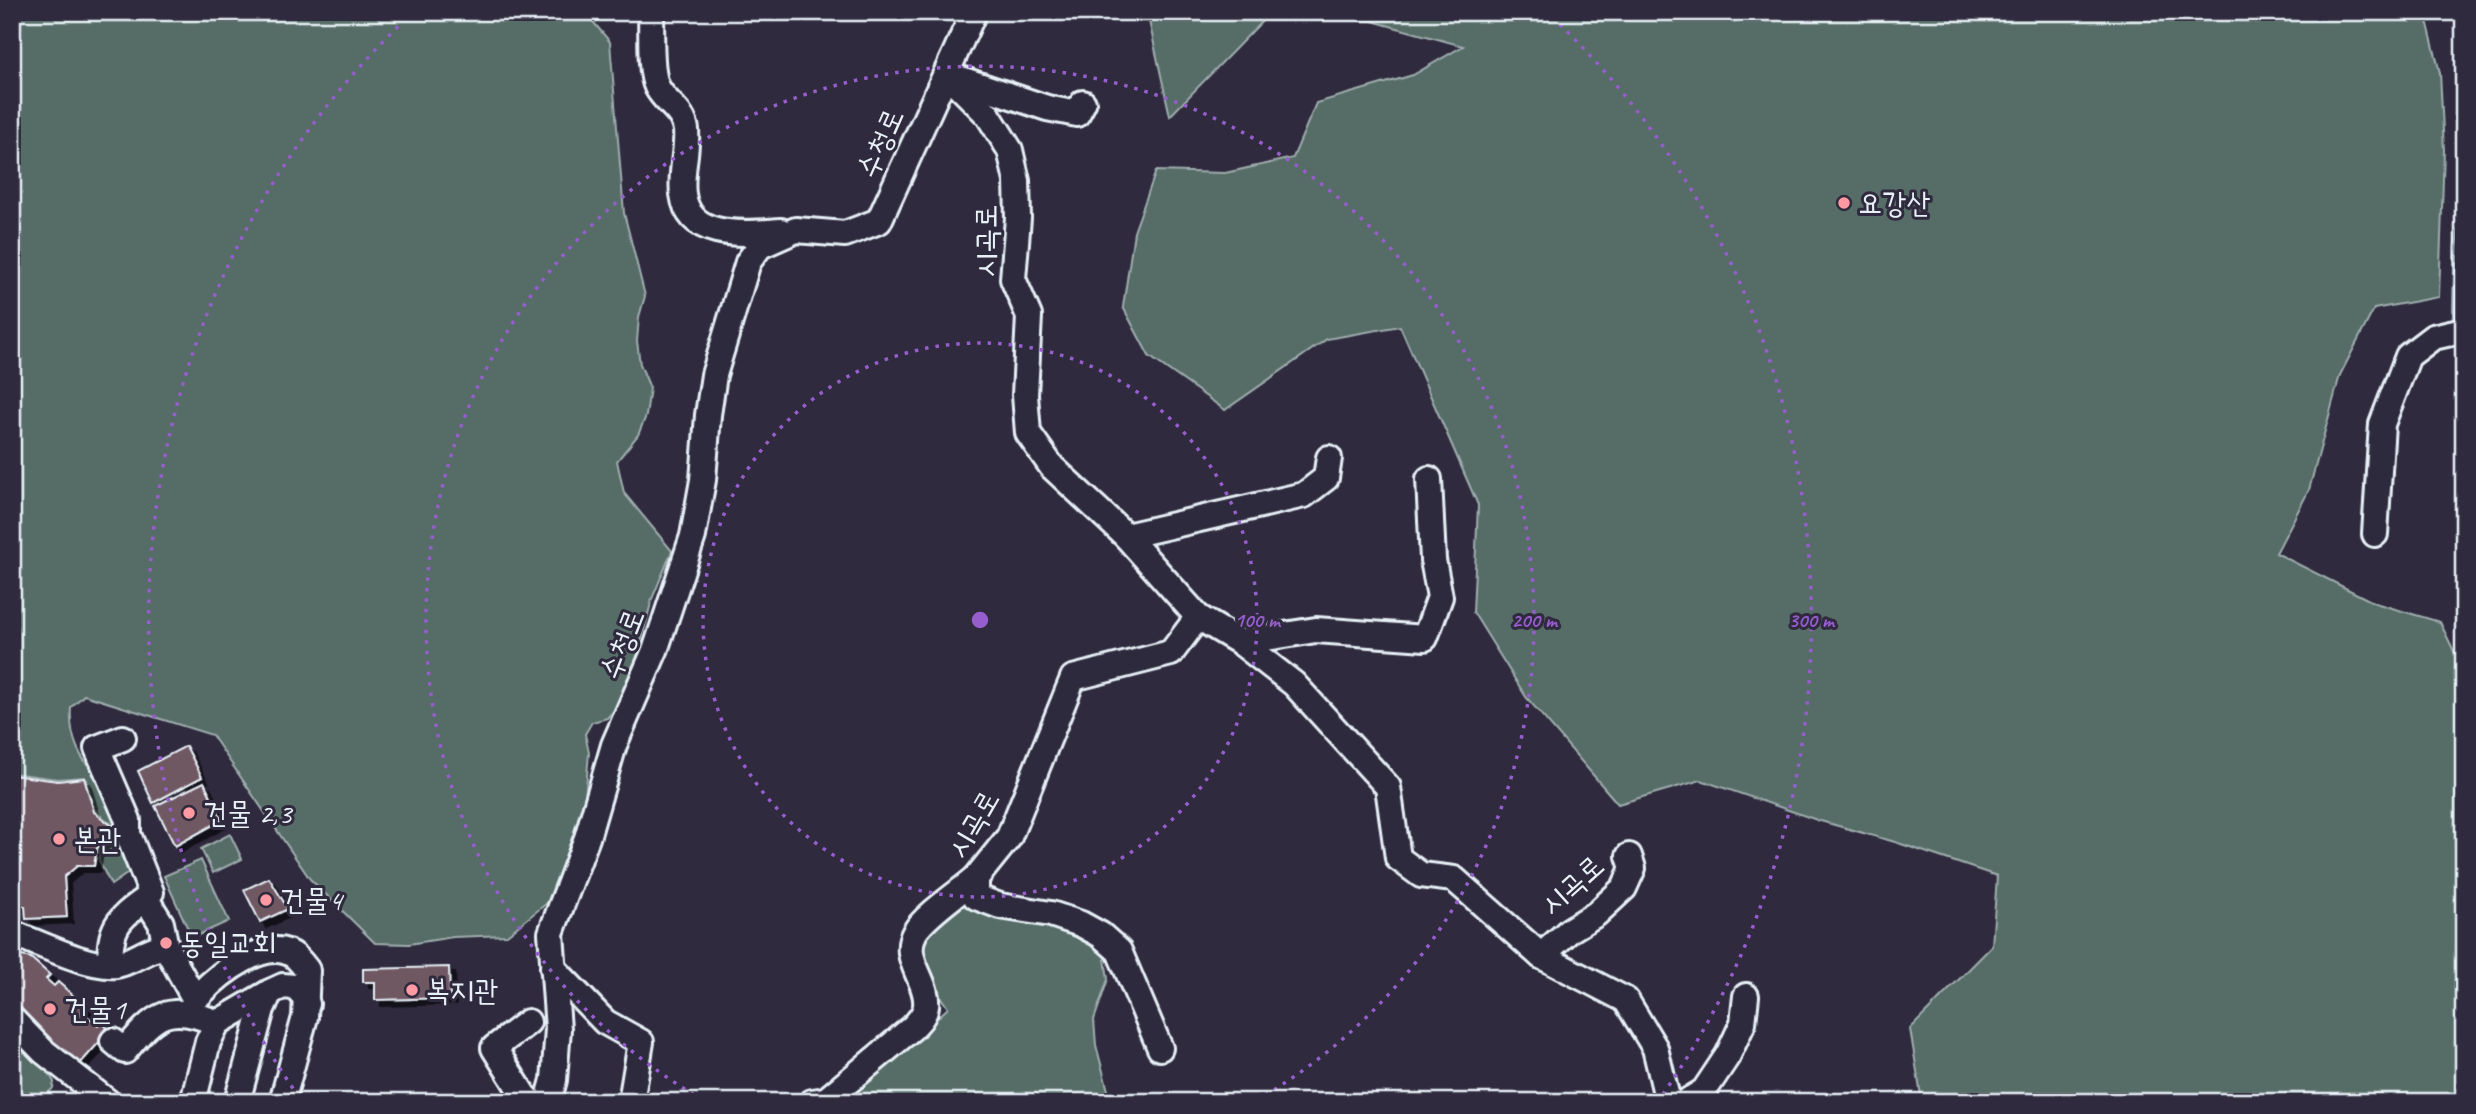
<svg xmlns="http://www.w3.org/2000/svg" width="2476" height="1114" viewBox="0 0 2476 1114" font-family="Caveat,'Poor Story',sans-serif">
  <style>
    .green { fill: #566c66; stroke: #9faeaf; stroke-width: 2 }
    .lines { fill: none; stroke-linecap: round; stroke-linejoin: round }
    .stream { stroke: #939cae; stroke-width: 5 }
    .building { fill: #705864; stroke: #e8f1f8; stroke-width: 2; filter: url(#shadow) }
    .minor-casing { stroke: #e8f1f8; stroke-width: 30 }
    .minor { stroke: #2f2a3d; stroke-width: 24 }
    .ring { fill: none; stroke: #965dcd; stroke-width: 3.5; stroke-dasharray: 3.5 7 }
    .poi-dot { fill: #ff9aa2; stroke: #2f2a3d; stroke-width: 2.5 }
    .labels { text-anchor: middle; dominant-baseline: central; stroke-width: 6; stroke-linejoin: round; paint-order: stroke }
    .street-label { font-size: 30px; fill: #e8f1f8; stroke: #2f2a3d }
    .poi-label { font-size: 30px; fill: #e8f1f8; stroke: #2f2a3d; text-anchor: start }
    .centre { fill: #965dcd; stroke: #2f2a3d; stroke-width: 3.5 }
    .ring-label { font-size: 21px; text-anchor: middle; font-weight: bold; fill: #965dcd; stroke: #2f2a3d; stroke-width: 6; stroke-linejoin: round; paint-order: stroke }
  </style>
  <defs>
    <filter id="shadow"><feDropShadow dx="6" dy="6" stdDeviation="0" flood-color="#0009"/></filter>
  </defs>
  <rect width="100%" height="100%" fill="#2f2a3d"/>
  <filter id="ink" filterUnits="userSpaceOnUse"><feTurbulence type="fractalNoise" baseFrequency=".0143" numOctaves="2"/><feDisplacementMap in="SourceGraphic" scale="14" xChannelSelector="R" yChannelSelector="G"/><feConvolveMatrix kernelMatrix="1 2 1 2 8 2 1 2 1" color-interpolation-filters="sRGB"/></filter>
  <g filter="url(#ink)">
    <g class="green">
      <path d="M12,12H585L610,42L624,213L645,296L639,317L637,341L640,364L650,388L646,416L638,435L617,461L624,493L672,551L652,599L633,673L623,701L607,718L592,722L585,734L589,753L585,798L565,861L547,903L507,935L453,937L409,944L375,943L310,879L212,735L84,695L71,707C69,736 79,763 104,780L131,871L111,885L99,861V849L118,829L95,811L85,777L57,779L12,773Z"/>
      <path d="M1147,12H1271L1170,116Z"/>
      <path d="M1272,12H2425L2440,73L2444,150L2439,297L2374,309L2340,375L2309,490L2276,553L2375,603L2440,622L2464,672V1102H1922L1910,1029L1992,946L1997,876L1895,842L1817,820L1701,780L1618,804L1526,697L1473,612L1478,505L1400,326L1327,339L1225,410L1149,356L1123,307L1134,232L1156,171L1225,173L1293,158L1316,103L1413,75L1463,46L1372,21Z"/>
      <path d="M230,834L242,859L213,873L201,849Z"/>
      <path d="M201,860L229,921L192,938L164,876Z"/>
      <path d="M966,902L1079,931L1104,952L1108,979L1094,1020L1096,1045L1111,1102H839L857,1091L948,1008L928,978L920,957L925,930Z"/>
      <path d="M12,1035L47,1070L54,1082L53,1088L40,1102H12Z"/>
    </g>
    <g class="lines">
      <g class="stream">
        <path d="M2454,326L2456,247L2464,204"/>
        <path d="M2456,339L2461,382L2463,434"/>
      </g>
    </g>
    <g class="building">
      <path d="M186,746L202,777L153,803L138,771Z"/>
      <path d="M12,775L58,781L84,778L94,812L116,829L97,848L94,866H77L64,877L67,917L26,919L25,906H12Z"/>
      <path d="M204,782L222,820L175,846L155,806Z"/>
      <path d="M269,878L288,909L260,922L244,890Z"/>
      <path d="M12,954L31,958L50,975L46,979L54,986L58,982L86,1007L82,1012L98,1025L101,1022L110,1030L78,1066L12,1007Z"/>
      <path d="M449,967L450,998L375,1000V982H363V969Z"/>
    </g>
    <g class="lines">
      <g class="minor-casing">
        <g id="minor">
          <path d="M651,12C652,32 649,70 657,87C665,103 684,111 686,130C688,151 680,173 683,194C689,242 748,233 781,231"/>
          <path d="M948,75L988,115L1010,150L1017,181L1018,218L1013,279L1029,316L1025,395L1028,433L1052,467L1126,536L1198,617L1240,642L1294,684L1388,787L1398,858L1421,875L1454,879L1541,956L1626,1000L1655,1048L1668,1102"/>
          <path d="M955,77L1047,108L1077,114L1083,103"/>
          <path d="M2375,534L2382,424L2408,356L2433,337L2464,330"/>
          <path d="M1126,536L1304,495L1326,478L1329,458"/>
          <path d="M1240,642L1316,630L1425,638L1440,597L1433,560L1429,479"/>
          <path d="M123,738L97,748L128,820V834L151,892L146,899L161,923L166,947"/>
          <path d="M12,933C39,943 89,968 116,965C132,963 153,945 166,947L193,996L199,995C219,974 268,934 296,957C300,961 304,966 307,970L305,1017L282,1102"/>
          <path d="M1541,956L1570,930L1596,914L1624,888L1633,868L1629,856"/>
          <path d="M110,965C110,928 116,920 146,899"/>
          <path d="M553,968L605,1022L641,1042L631,1102"/>
          <path d="M12,1019L43,1051L108,1102"/>
          <path d="M528,1022L494,1048L524,1096L530,1102"/>
          <path d="M113,1041L125,1051C155,1014 169,1002 217,1023"/>
          <path d="M1160,1048L1119,951L1101,935L1081,924L1051,914L1000,906L976,897V878L1009,837L1073,678L1171,653L1198,617"/>
          <path d="M193,1102L208,1042L217,1023L270,992"/>
          <path d="M237,1102L262,1009L270,992L283,986L294,987L303,994L307,1004"/>
          <path d="M548,1102L554,1080L558,1029L551,933L587,838L614,745L656,648L693,536L703,480L708,415L714,375L748,262L760,246L796,230L845,234L879,221L974,12"/>
          <path d="M812,1102L826,1100L912,1028C918,1022 925,1015 926,1006C929,980 900,959 915,932C925,915 960,892 976,878"/>
          <path d="M1686,1102L1704,1091L1728,1055L1743,1023L1746,996"/>
        </g>
      </g>
      <use href="#minor" class="minor"/>
    </g>
  </g>
  <g class="ring">
    <circle cx="980" cy="620" r="277"/>
    <path d="M703 1100A554 554 0 1 1 1257 1100"/>
    <path d="M299 1097A831 831 0 0 1 408 17M1552 17A831 831 0 0 1 1661 1097"/>
  </g>
  <g class="poi-dot">
    <circle cx="1844" cy="203" r="7"/>
    <circle cx="189" cy="813" r="7"/>
    <circle cx="59" cy="839" r="7"/>
    <circle cx="266" cy="900" r="7"/>
    <circle cx="166" cy="943" r="7"/>
    <circle cx="412" cy="990" r="7"/>
    <circle cx="50" cy="1009" r="7"/>
  </g>
  <g class="labels">
    <g class="street-label">
      <text transform="translate(880 143) rotate(-66)">수청로</text>
      <text transform="translate(986 241) rotate(-90)">시곡로</text>
      <text transform="translate(622 644) rotate(-69)">수청로</text>
      <text transform="translate(973 824) rotate(-60)">시곡로</text>
      <text transform="translate(1572 885) rotate(-42)">시곡로</text>
    </g>
    <g class="poi-label">
      <text x="1858" y="203">요강산</text>
      <text x="203" y="813">건물 2,3</text>
      <text x="73" y="839">본관</text>
      <text x="280" y="900">건물4</text>
      <text x="180" y="943">동일교회</text>
      <text x="426" y="990">복지관</text>
      <text x="64" y="1009">건물1</text>
    </g>
  </g>
  <circle cx="980" cy="620" r="10" class="centre"/>
  <g class="ring-label">
    <text x="1257" y="627">100 m</text>
    <text x="1534" y="627">200 m</text>
    <text x="1811" y="627">300 m</text>
  </g>
  <rect width="2476" height="1114" fill="none" stroke="#2f2a3d" stroke-width="42"/>
  <rect x="21" y="21" width="2434" height="1072" fill="none" stroke="#e8f1f8" stroke-width="2.5" filter="url(#ink)"/>
</svg>
